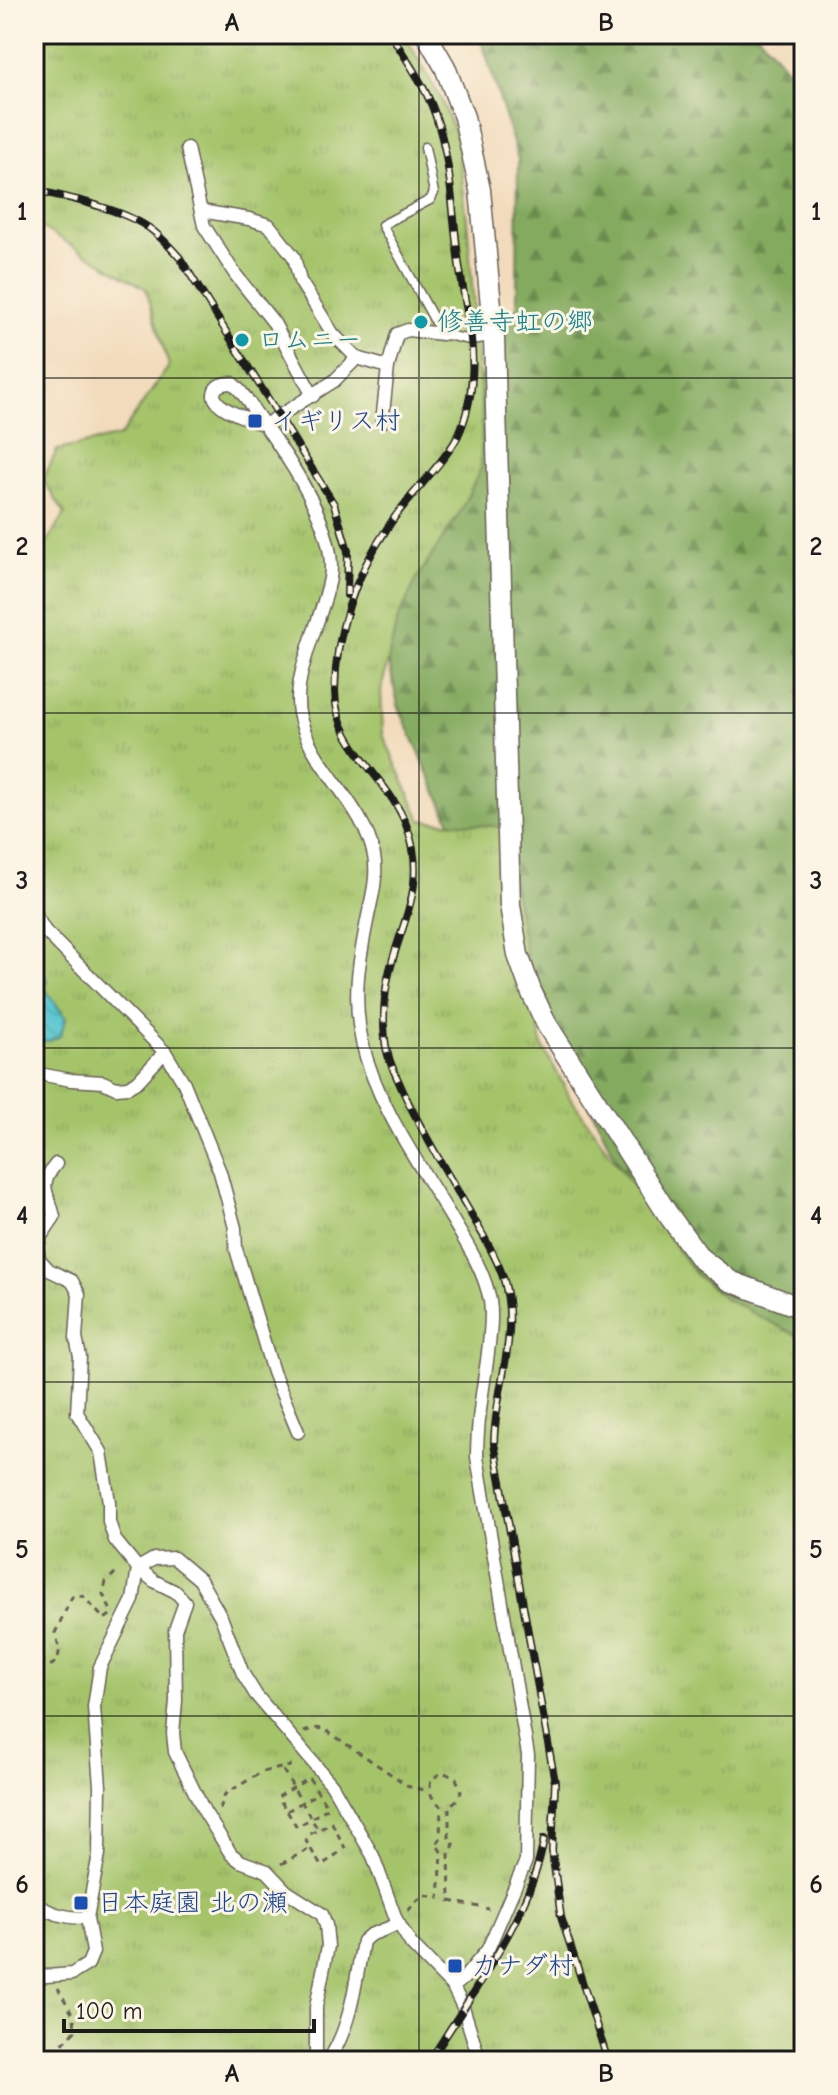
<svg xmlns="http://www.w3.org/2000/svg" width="838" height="2095" viewBox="0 0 838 2095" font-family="'Comic Neue','Klee One',sans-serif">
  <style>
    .forest { fill: url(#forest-firs); stroke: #50633e; stroke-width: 2 }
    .park { fill: url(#park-tufts); stroke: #607044; stroke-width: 2 }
    .water { fill: url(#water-waves); stroke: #3a7176; stroke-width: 2 }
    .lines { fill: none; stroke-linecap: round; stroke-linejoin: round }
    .service-casing { stroke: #675f54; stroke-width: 11 }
    .pedestrian-casing { stroke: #675f54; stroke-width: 15 }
    .tertiary-casing { stroke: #675f54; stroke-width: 23 }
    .path { stroke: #675f54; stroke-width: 3; stroke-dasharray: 6 6; stroke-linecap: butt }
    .service { stroke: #fff; stroke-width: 8 }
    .pedestrian { stroke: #fff; stroke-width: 12 }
    .tertiary { stroke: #fff; stroke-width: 20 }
    .rail-casing { stroke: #1c1c1c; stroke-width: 8 }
    .rail { stroke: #fcf5e5; stroke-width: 5; stroke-dasharray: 15; stroke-linecap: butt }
    .grid { fill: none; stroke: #1c1c1c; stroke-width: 2; stroke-opacity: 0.55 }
    .culture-dot { fill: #0f9aa8; stroke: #fcf5e5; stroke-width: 3 }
    .transit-dot { fill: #1a4fb4; stroke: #fcf5e5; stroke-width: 3 }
    .labels { text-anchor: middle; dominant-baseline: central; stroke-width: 6; stroke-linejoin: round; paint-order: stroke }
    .culture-label { font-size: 26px; fill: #0d838f; stroke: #fcf5e5; text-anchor: start }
    .transit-label { font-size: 26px; fill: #164399; stroke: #fcf5e5; text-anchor: start }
    .neatline { fill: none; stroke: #1c1c1c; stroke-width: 3 }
    .grid-label { font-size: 26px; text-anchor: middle; font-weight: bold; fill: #1c1c1c }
  </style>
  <defs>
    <pattern id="forest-firs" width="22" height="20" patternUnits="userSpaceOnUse" patternTransform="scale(2)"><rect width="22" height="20" fill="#84aa5f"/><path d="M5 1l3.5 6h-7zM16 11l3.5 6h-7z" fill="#6b8a4e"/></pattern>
    <pattern id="park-tufts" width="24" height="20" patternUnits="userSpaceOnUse" patternTransform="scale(2)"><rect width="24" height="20" fill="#a5c46b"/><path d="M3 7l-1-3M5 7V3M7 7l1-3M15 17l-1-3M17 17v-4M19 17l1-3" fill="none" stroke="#8da85c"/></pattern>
    <pattern id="water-waves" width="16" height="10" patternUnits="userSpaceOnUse" patternTransform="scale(2)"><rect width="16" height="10" fill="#59c6d0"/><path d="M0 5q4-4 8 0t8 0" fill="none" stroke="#4daab2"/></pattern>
  </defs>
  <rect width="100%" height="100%" fill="#fcf5e5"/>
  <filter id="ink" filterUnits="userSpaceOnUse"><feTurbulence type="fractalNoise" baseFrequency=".0125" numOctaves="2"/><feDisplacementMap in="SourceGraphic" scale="16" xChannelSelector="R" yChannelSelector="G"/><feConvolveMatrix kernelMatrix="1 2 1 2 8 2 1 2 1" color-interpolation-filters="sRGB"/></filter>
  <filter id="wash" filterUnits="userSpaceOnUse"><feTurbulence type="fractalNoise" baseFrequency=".006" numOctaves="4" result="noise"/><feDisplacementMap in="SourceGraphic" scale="32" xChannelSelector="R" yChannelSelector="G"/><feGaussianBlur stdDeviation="1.8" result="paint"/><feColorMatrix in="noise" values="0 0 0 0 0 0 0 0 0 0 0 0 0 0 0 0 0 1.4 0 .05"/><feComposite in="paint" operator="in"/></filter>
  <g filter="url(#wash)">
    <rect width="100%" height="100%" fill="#f2dbbc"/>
    <path class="forest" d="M477,34H758L804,89V1643L737,1402L463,851L398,705L379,619L408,522L517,307L518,159L484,48Z"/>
    <path class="park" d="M34,34H404L440,97L458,142L468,230L482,418L481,468L460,512L416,580L396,624L381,692L383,735L421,820L503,827L542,1045L570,1097L695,1274L727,1300L804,1339V2061H34V551L42,550L65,514L43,480L57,450L120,436L169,366L146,289L34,223Z"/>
    <path class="water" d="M34,967L44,973L47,982L44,988L66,1018L60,1036L49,1041H34Z"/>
  </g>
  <g filter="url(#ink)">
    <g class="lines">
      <g class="service-casing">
        <path id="service" d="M425,147L434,193L430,200L382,225L442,334L470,340L493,337"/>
      </g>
      <g class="pedestrian-casing">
        <g id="pedestrian">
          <path d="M187,148L204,226L235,274L274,323L313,396"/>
          <path d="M201,211L249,219L269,225L294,257L300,281L333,334L357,358L388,367"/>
          <path d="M382,422L388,367L397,334L408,330L442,334"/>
          <path d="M265,425C253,420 207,408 215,390C218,384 226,383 232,383C243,391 250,405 258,416C286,454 339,530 330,578C323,618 292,673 299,713C310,768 364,802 374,856C378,876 372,897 368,916C359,961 352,996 362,1042C377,1106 419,1163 452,1219C467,1244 485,1272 490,1301C493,1320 489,1342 487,1361C482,1393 477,1425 477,1457L528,1755L526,1861L488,1949L464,1978L453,1987"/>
          <path d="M265,425L334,381L357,358"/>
          <path d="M34,913L45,931L165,1052L184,1083L220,1172L235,1228L236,1249L273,1372L298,1432"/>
          <path d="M34,1073L71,1080L103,1082L116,1088L128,1087L138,1081L165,1052"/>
          <path d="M56,1164C36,1188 49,1192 54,1217L41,1236L37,1248L39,1259L49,1270L72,1281L79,1294L76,1338L80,1357L77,1413L101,1452L109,1502V1522L115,1540L138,1568L154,1581L176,1592L185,1602L175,1630L176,1701L173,1733L175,1752L204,1811L231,1854L240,1861L267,1871L286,1891L322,1914L326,1925L328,1946L316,2007V2061"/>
          <path d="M34,1901C47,1914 69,1918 87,1918"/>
          <path d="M34,1977L72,1974L88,1964L93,1952L87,1918L99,1854L100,1786L94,1707L100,1667L133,1600L138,1568L154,1559L174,1558L200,1580L221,1617L243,1674L256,1695L332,1785L373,1856L396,1919L411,1944L453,1987L463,2007L480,2061"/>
          <path d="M328,2061C351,2028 356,1980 363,1941L370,1935L399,1924"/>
        </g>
      </g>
      <g class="tertiary-casing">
        <path id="tertiary" d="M426,34L445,67L464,117L480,190L494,337L510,905L518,955L531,991L547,1025L667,1213L700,1258L730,1281L804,1309"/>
      </g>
      <g class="path">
        <path d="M34,1648L42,1661L52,1665C63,1655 59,1646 55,1633L72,1597L83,1596L104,1619L109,1616L111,1611L103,1594L106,1582L119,1569"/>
        <path d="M304,1732L314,1728L324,1729L410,1787L429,1791"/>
        <path d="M283,1770L318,1830"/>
        <path d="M309,1778L328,1808L297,1827L278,1797Z"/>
        <path d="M220,1809L225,1794L262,1772L290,1766L292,1758"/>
        <path d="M287,1811L318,1793"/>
        <path d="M332,1823L345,1848L321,1866L306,1841L308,1835Z"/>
        <path d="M281,1864L309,1849"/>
        <path d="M408,1911L415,1902L425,1895L439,1898L442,1853L436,1844L440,1839L441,1806C431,1798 428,1793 431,1780L442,1772L456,1778L461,1792L457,1800L449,1806V1838L454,1845L449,1853L450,1901L489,1909"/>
        <path d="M46,2061L75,2031L74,2017L58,1988"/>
      </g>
      <use href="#service" class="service"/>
      <use href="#pedestrian" class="pedestrian"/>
      <use href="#tertiary" class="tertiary"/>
      <g class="rail-casing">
        <g id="rail">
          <path d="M391,34C406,60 425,85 435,114C452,162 452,214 459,264C464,300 475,341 472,377C471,398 465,425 454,443C435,473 407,497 388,527C355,575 335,633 335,691C335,748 392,780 408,830C428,888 399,925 388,978C384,998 383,1019 385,1039C386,1056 395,1073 402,1089C422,1133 448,1174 472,1216C483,1235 496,1256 503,1277C521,1334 495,1386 494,1443L555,1782L552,1851L561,1917L608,2061"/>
          <path d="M34,190C69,198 125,209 153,231C163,239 172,249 180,258L334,504L348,551L347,595"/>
          <path d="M430,2061C471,1994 531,1915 544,1839"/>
        </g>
      </g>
      <use href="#rail" class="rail"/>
    </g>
  </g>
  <path class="grid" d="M419,34V2061M34,378H804M34,713H804M34,1048H804M34,1382H804M34,1716H804"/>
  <g class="culture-dot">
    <circle cx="421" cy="322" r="8"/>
    <circle cx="242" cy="340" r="8"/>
  </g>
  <g class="transit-dot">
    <rect x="247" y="413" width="16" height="16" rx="4"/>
    <rect x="73" y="1895" width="16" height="16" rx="4"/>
    <rect x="447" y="1958" width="16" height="16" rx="4"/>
  </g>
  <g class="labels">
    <g class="culture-label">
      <text x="437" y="322">修善寺虹の郷</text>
      <text x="258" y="340">ロムニー</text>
    </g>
    <g class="transit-label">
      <text x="271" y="421">イギリス村</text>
      <text x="97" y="1903">日本庭園 北の瀬</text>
      <text x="471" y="1966">カナダ村</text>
    </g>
  </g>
  <rect width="838" height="2095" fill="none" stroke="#fcf5e5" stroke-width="88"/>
  <path d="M64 2019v12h250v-12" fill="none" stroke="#1c1c1c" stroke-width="4"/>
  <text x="76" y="2019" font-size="24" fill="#1c1c1c" stroke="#fcf5e5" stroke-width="6" paint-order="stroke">100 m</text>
  <rect x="44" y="44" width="750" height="2007" class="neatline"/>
  <g class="grid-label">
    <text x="232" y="31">A</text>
    <text x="606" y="31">B</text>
    <text x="22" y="220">1</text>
    <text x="816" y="220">1</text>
    <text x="22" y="555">2</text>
    <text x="816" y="555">2</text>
    <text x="22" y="889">3</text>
    <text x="816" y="889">3</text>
    <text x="22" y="1224">4</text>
    <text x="816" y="1224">4</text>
    <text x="22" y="1558">5</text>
    <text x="816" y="1558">5</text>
    <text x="22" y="1893">6</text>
    <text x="816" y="1893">6</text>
    <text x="232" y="2082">A</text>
    <text x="606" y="2082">B</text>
  </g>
</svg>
